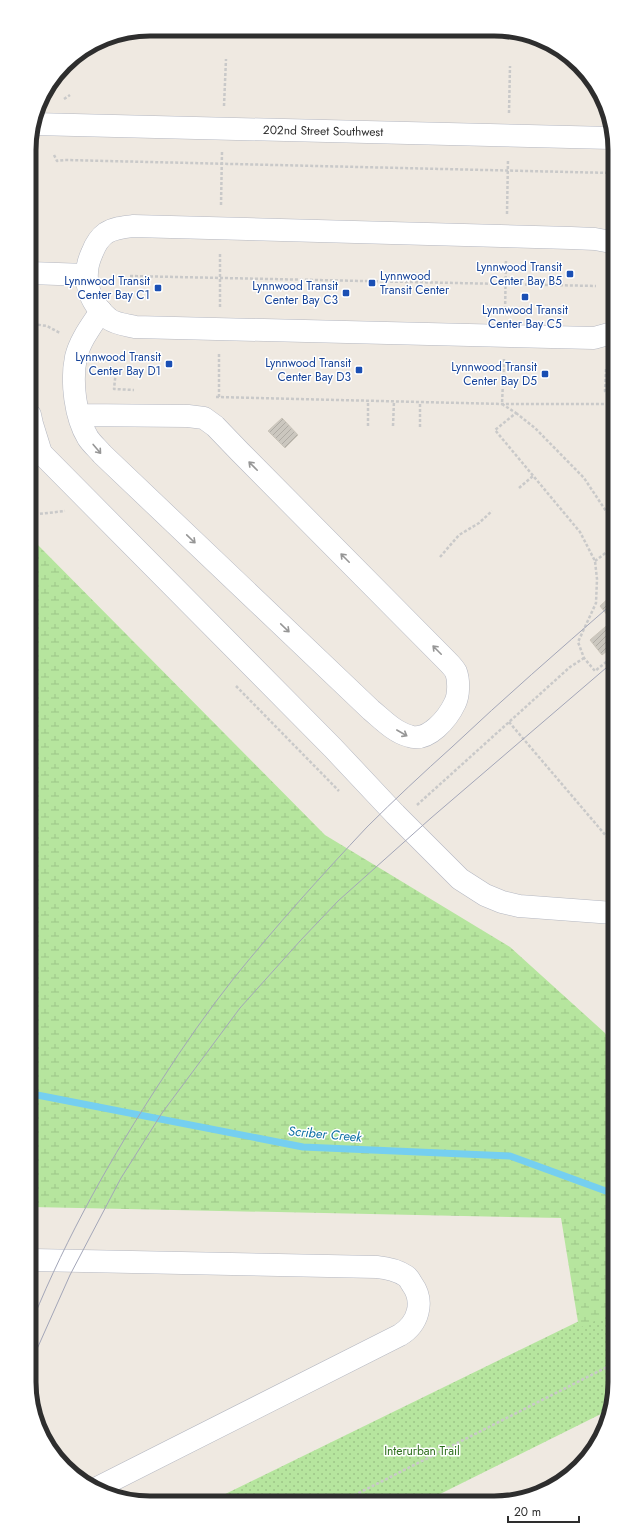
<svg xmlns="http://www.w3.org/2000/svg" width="644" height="1532" viewBox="0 0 644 1532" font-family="Jost,sans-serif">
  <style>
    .grass { fill: url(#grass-dots) }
    .wetland { fill: url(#wetland-marsh) }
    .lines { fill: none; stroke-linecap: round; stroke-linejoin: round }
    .stream { stroke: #75cff0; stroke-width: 7 }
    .building { fill: url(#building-hatch); stroke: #cbc5ba }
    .minor-casing { stroke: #b4b7c1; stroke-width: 23 }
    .path { stroke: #c9c9c9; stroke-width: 2.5; stroke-dasharray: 3 2; stroke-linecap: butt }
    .minor { stroke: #fff; stroke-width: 22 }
    .tram { stroke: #a3a6b8; stroke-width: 1 }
    .oneway { stroke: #969696 }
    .transit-dot { fill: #1a4fb4; stroke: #fff; stroke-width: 1.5 }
    .labels { text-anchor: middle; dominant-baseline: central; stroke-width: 3; stroke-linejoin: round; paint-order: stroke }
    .street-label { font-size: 12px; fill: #2e2e2e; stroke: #fff }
    .transit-label { font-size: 12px; fill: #164399; stroke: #fff; text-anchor: end }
    .park-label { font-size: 12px; fill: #2c6e1b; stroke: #fff }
    .water-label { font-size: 13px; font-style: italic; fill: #0d6fa3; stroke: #fff }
    .rim { fill: none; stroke: #2e2e2e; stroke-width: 5 }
  </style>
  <defs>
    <pattern id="grass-dots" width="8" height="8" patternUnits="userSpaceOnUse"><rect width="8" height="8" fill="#b6e59e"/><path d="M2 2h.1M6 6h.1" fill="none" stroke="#9dc588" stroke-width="1.8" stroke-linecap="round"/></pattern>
    <pattern id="wetland-marsh" width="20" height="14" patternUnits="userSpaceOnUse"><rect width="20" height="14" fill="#b6e59e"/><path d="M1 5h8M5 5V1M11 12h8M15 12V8" fill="none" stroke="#9dc588"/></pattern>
    <pattern id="building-hatch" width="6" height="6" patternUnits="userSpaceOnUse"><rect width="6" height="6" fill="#cbc7bf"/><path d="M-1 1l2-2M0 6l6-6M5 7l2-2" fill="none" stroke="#afaba4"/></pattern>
  </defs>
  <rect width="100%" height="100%" fill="#efe9e1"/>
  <path class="grass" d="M614,1304L615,1389L611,1409L430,1499L213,1500Z"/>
  <path class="wetland" d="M30,537L325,835L510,947L605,1033L614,1050L615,1312L579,1328L561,1218L32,1207Z"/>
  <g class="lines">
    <path class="stream" d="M32,1094L303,1147L510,1156L614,1194"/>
  </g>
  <g class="building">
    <path d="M282,418L298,435L285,448L268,431Z"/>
    <path d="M612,595L613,646L602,655L590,640L612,621L600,606Z"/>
  </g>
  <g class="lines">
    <g class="minor-casing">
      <g id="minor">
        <path d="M34,124L611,138"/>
        <path d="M611,242L595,239L571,238L133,226C124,227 114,228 106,233C99,238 95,245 92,253C81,277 88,302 109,319C116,324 127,325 135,327L594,338L612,333"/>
        <path d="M30,273L86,275"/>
        <path d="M30,415L32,424L41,453"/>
        <path d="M79,415L188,416L204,418L215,426L240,452L446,660C449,663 454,668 456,672C459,680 459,695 455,703C448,718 428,743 409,736C394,732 382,719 371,710L102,454C98,449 92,444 88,438C75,417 71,381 76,357C80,340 92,325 101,311"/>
        <path d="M30,444L41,453L333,748L395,814L460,879L485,895L502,902L519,906L613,913"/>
        <path d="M33,1260L377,1267C388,1268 397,1270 406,1276C409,1278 410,1281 412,1284C425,1302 418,1324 400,1335L99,1487"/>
      </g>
    </g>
    <g class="path">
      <path d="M64,99L70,95"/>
      <path d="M224,106L226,59"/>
      <path d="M509,113L510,66"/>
      <path d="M54,155L57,161L65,160L611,173"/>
      <path d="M221,205L222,152"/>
      <path d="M507,214L508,159"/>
      <path d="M130,276L596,286"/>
      <path d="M220,307V252"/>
      <path d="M505,314L506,259"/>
      <path d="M33,324L47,326L60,333"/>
      <path d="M504,359L502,404L516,413L495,430L580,532L595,561L597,579L596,603L578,642L584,658L595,671L610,659L613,662"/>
      <path d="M110,366L116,370L114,389L134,390"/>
      <path d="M606,369L605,391L612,401"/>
      <path d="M606,376H612"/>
      <path d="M216,397L502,404H612"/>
      <path d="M219,397V352"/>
      <path d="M516,413L535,428L584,478L612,520"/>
      <path d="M368,426V401"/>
      <path d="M393,426L394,401"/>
      <path d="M420,427V402"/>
      <path d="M519,488L533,476"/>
      <path d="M30,515L65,511"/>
      <path d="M440,557L459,535L479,523L492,511"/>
      <path d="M595,561L612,548"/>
      <path d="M236,686L339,791"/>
      <path d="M509,722L613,844"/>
      <path d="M417,805L570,667L584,658"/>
      <path d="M345,1500L615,1363"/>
    </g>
    <use href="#minor" class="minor"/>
    <g class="tram">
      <path d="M33,1319C67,1236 112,1156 161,1081C184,1045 208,1011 234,978C276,926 321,876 367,827C394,800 423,773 452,747C504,698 558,651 612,604"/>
      <path d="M33,1358L70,1275L121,1178L162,1113L240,1008L300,941L338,901L431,818L613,662"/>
    </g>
  </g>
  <defs><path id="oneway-shaft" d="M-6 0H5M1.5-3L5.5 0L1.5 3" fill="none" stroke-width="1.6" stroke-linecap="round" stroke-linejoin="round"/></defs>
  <g class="oneway">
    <use href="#oneway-shaft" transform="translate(97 449) rotate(50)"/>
    <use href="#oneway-shaft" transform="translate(253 466) rotate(-135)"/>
    <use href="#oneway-shaft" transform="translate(191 539) rotate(44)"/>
    <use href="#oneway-shaft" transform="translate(345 558) rotate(-135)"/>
    <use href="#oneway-shaft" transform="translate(285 628) rotate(44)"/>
    <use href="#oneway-shaft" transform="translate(437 650) rotate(-135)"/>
    <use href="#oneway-shaft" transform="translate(402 733) rotate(30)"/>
  </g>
  <g class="transit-dot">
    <rect x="566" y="270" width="8" height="8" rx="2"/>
    <rect x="368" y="279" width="8" height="8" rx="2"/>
    <rect x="154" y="284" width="8" height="8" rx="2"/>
    <rect x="342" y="289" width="8" height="8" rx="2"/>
    <rect x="521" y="293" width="8" height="8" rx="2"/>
    <rect x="165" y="360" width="8" height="8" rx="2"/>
    <rect x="355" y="366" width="8" height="8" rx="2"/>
    <rect x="541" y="370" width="8" height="8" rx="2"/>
  </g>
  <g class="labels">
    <g class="street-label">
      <text transform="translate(323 131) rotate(1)">202nd Street Southwest</text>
    </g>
    <g class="transit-label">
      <text x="562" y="267">Lynnwood Transit<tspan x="562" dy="14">Center Bay B5</tspan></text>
      <text x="380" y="276" text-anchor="start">Lynnwood<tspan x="380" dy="14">Transit Center</tspan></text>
      <text x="150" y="281">Lynnwood Transit<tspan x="150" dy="14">Center Bay C1</tspan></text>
      <text x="338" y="286">Lynnwood Transit<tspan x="338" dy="14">Center Bay C3</tspan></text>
      <text x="525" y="310" text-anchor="middle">Lynnwood Transit<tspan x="525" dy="14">Center Bay C5</tspan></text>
      <text x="161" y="357">Lynnwood Transit<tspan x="161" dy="14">Center Bay D1</tspan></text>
      <text x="351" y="363">Lynnwood Transit<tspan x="351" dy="14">Center Bay D3</tspan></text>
      <text x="537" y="367">Lynnwood Transit<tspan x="537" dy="14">Center Bay D5</tspan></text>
    </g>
    <g class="park-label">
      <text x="422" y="1451">Interurban Trail</text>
    </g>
    <g class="water-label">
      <text transform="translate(325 1134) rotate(5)">Scriber Creek</text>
    </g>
  </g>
  <path d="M0 0H644V1532H0ZM150 36H494A114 114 0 0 1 608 150V1382A114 114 0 0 1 494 1496H150A114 114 0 0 1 36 1382V150A114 114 0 0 1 150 36Z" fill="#fff" fill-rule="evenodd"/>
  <path class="rim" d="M150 36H494A114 114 0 0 1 608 150V1382A114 114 0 0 1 494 1496H150A114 114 0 0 1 36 1382V150A114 114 0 0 1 150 36Z"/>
  <path d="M508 1516v6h71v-6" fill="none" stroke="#2e2e2e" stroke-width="2"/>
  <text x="514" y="1516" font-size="12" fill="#2e2e2e" stroke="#ffffff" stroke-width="3" paint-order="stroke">20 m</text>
</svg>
